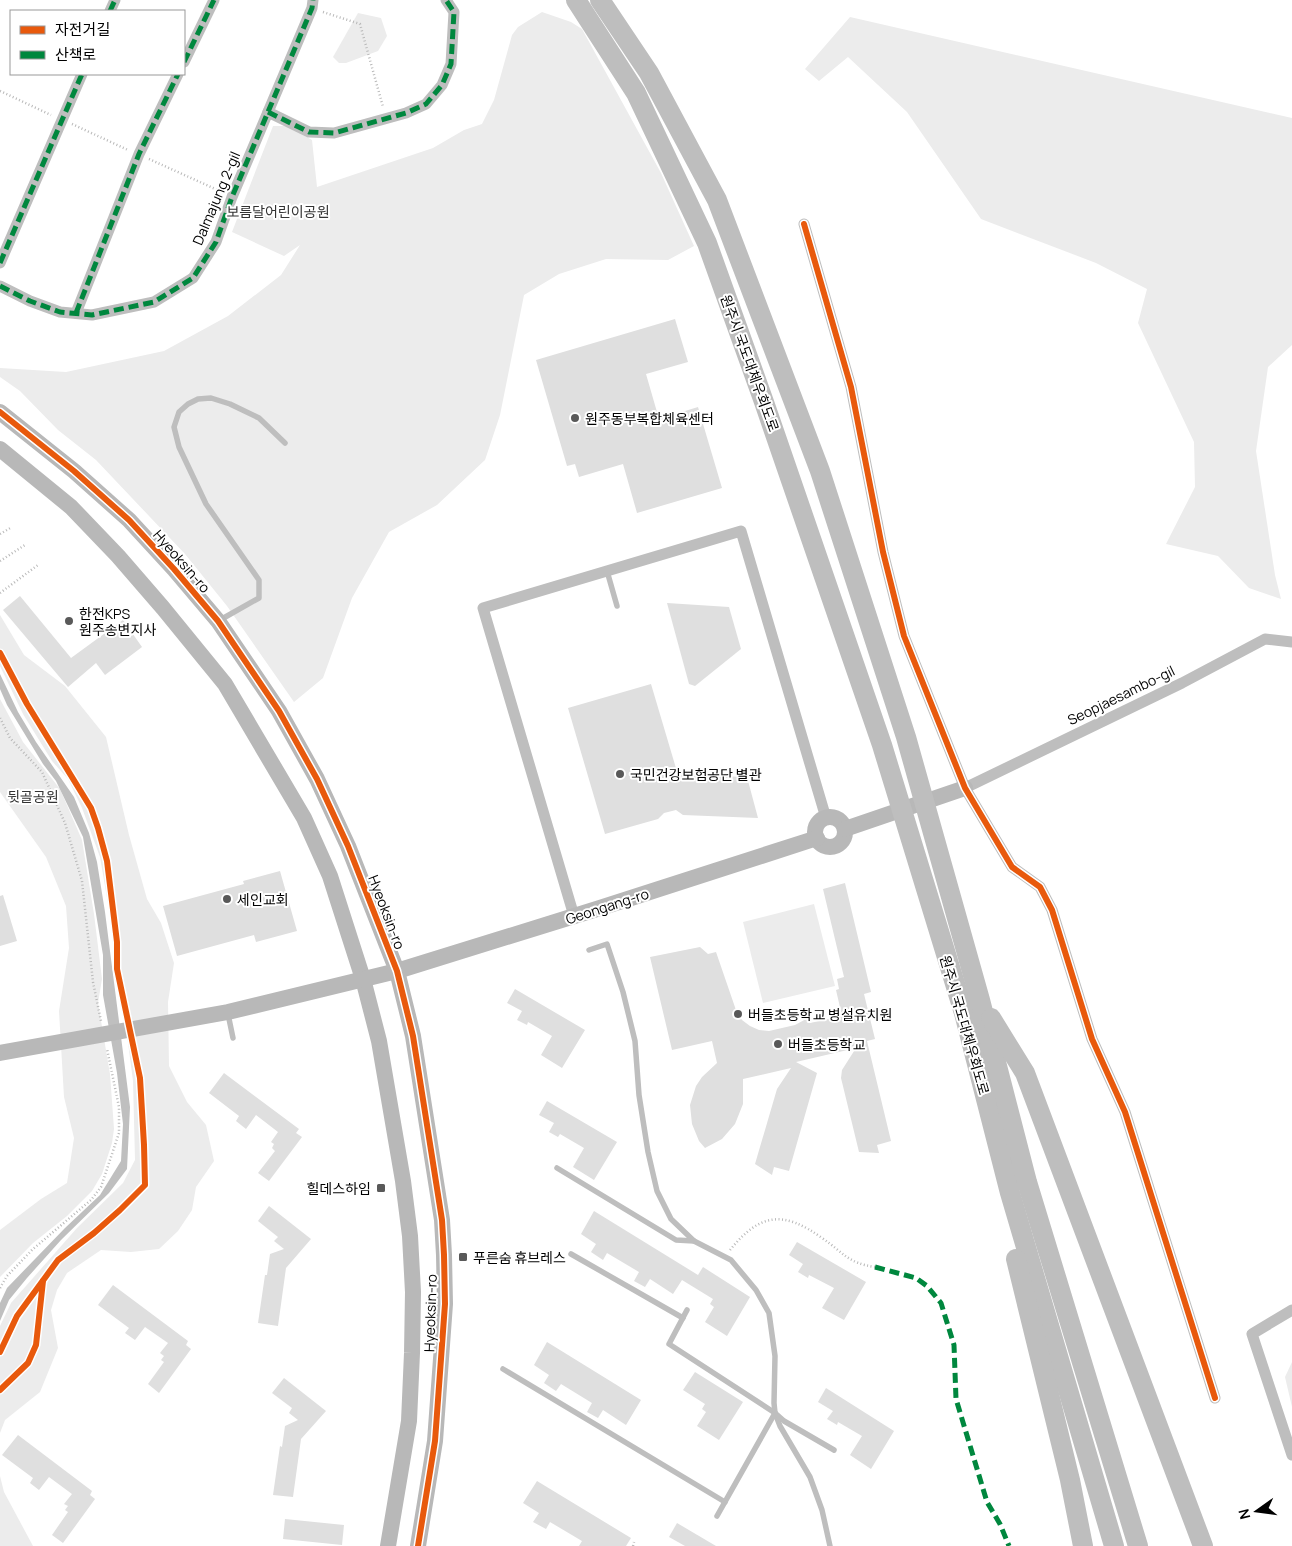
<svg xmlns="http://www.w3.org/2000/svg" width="1292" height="1546" viewBox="0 0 1292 1546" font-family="Manrope,'Noto Sans KR',sans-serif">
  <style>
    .green { fill: #ececec }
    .water { fill: #bfbfbf }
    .building { fill: #dfdfdf }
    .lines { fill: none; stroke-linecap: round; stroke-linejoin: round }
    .path { stroke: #b9b9b9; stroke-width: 2.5; stroke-dasharray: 1 2.5; stroke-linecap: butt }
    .lane { stroke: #bebebe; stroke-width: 5.5 }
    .street { stroke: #bebebe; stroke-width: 11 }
    .secondary { stroke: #b8b8b8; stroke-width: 16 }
    .highway { stroke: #bebebe; stroke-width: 20 }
    .quiet { stroke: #00873e; stroke-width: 5; stroke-dasharray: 10 5; stroke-linecap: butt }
    .cycleway-casing { stroke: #fff; stroke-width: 9 }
    .cycleway { stroke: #e8590c; stroke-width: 6 }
    .poi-dot { fill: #595959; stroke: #fff; stroke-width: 2 }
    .labels { text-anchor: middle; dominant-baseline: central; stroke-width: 4; stroke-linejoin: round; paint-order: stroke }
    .street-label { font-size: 14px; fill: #000; stroke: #fff }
    .park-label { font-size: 14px; fill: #333; stroke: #fff }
    .poi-label { font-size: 14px; fill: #000; stroke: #fff; text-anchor: start }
  </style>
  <rect width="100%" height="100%" fill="#fff"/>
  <g class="green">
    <path d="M542,12L571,22L582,29L661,173L694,246L668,260L606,259L559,274L524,295L500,415L485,460L437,505L389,532L352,598L323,678L294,702L227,606L185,554L96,460L58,430L20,391L0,377V368L66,372L164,351L228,316L281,275L300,245L284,256L232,232L273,126H287L312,140L317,187L433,148L464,130L482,124L494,100L512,35L518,27Z"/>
    <path d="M358,13L381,18L387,36L378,51L346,63H339L333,57Z"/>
    <path d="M850,17L1292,118V345L1268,367L1256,451L1275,575L1281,599L1249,588L1218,556L1166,544L1195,487L1194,442L1138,323L1147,289L1096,263L981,219L907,112L848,57L819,81L805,69Z"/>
    <path d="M0,615L24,655L65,686L106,737L129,835L147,899L161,923L174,963L168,1002L169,1066L187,1102L206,1125L214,1161L196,1187L192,1210L178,1231L159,1249L131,1252L101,1250L67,1273L57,1290L51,1310L58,1348L40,1392L5,1420L0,1433V1326L11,1303L77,1228L123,1183L135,1160L133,1081L124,1012L114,965L112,927L100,857L82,808L68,779L52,761L23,714L0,666Z"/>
    <path d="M0,699L23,742L60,789L82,840L94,914L102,979L98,1003L110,1074L114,1129L112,1143L102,1174L92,1191L67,1216L33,1243L0,1277V1230L41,1199L67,1183L74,1138L64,1097L59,1011L69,948L66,906L46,857L0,792Z"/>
    <path d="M814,904L835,986L763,1003L743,922Z"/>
    <path d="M1292,1362V1407L1285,1377Z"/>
    <path d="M0,1476L4,1492L33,1546H0Z"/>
  </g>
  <path class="water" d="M0,674L18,712L36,742L74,797L89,833L97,862L105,912L130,1107L127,1169L109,1193L61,1240L27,1278L9,1300L0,1321V1303L7,1288L65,1228L100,1195L121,1161L123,1124L117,1073L103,995V955L83,837L56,781L43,764L7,705L0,689Z"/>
  <g class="building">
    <path d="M675,319L688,362L646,374L659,419L698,407L722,488L637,513L623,464L579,477L575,464L567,466L536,360Z"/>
    <path d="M20,596L71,658L123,620L142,647L105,675L96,663L68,687L3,610Z"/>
    <path d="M667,603L729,607L741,649L695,686L689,684Z"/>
    <path d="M651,684L678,775L747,777L758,818L683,815L676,810L664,813L658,819L605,834L568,708Z"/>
    <path d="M280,871L297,931L256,942L254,935L177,956L163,906L244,884L243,881Z"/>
    <path d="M845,883L871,992L864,994L875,1039L867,1041L891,1141L877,1145L879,1153L859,1152L841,1078L842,1070L856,1048L796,1062L817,1073L789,1171L774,1167L772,1175L755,1164L777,1089L791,1068L743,1079V1104L735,1124L722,1139L705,1148L699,1141L692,1124L690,1105L696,1086L702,1077L717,1063L712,1041L672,1050L650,957L700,947L708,954L716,952L737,1013L742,1020L750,1026L759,1030L769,1031L795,1025L808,1018L810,1023L842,1016L836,990L839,989L837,979L844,977L823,889Z"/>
    <path d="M3,895L17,941L0,946V896Z"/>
    <path d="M515,989L585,1030L562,1068L541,1055L552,1036L528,1022L527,1025L517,1020L522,1011L507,1003Z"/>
    <path d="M224,1073L299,1129L296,1133L302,1137L269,1181L258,1173L275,1151L272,1148L274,1144L271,1142L278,1132L256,1115L246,1129L236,1121L239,1116L209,1093Z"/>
    <path d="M547,1101L617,1142L594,1180L573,1167L584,1148L560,1134L558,1137L549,1132L554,1123L539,1115Z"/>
    <path d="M269,1206L311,1239L286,1268L278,1326L258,1323L265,1275H267L270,1254L284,1249L274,1241L278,1237L258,1221Z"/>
    <path d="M594,1211L698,1275L703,1267L750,1297L727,1336L705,1322L714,1307L710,1304L713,1299L682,1280L673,1294L650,1279L645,1287L634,1281L639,1272L607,1253L603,1260L591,1252L596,1244L581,1234Z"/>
    <path d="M797,1242L866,1282L844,1320L822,1308L834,1288L809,1275L808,1278L798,1272L803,1264L789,1255Z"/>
    <path d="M113,1285L188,1341L186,1345L191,1349L159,1393L148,1384L164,1362L161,1360L164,1356L160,1353L168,1343L145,1327L135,1340L125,1333L129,1328L98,1305Z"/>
    <path d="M547,1342L641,1400L626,1425L603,1410L598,1418L587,1412L592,1403L561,1384L556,1391L544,1383L549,1375L534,1365Z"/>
    <path d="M695,1372L743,1402L719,1440L697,1426L706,1412L702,1409L705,1404L683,1390Z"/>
    <path d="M284,1378L326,1411L301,1439L293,1497L273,1495L280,1446L282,1447L285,1426L298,1420L289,1413L292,1408L272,1393Z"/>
    <path d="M826,1388L894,1431L871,1469L850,1455L862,1436L838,1422L837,1425L827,1419L833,1411L818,1402Z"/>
    <path d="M18,1435L92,1491L90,1495L95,1499L63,1543L52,1535L68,1512L65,1510L68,1506L64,1504L72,1494L49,1477L39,1490L30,1483L33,1478L2,1455Z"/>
    <path d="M537,1481L631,1538L626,1546H579L582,1541L550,1522L546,1529L533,1522L539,1513L523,1503Z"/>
    <path d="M285,1519L344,1525L342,1545L283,1539Z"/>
    <path d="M677,1523L716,1546H685L669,1537Z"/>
  </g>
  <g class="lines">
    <g class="path">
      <path d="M323,12L360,24L383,107"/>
      <path d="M0,91L51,115"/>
      <path d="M72,124L128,150"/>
      <path d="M149,159L222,192"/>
      <path d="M0,534L12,527"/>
      <path d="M0,561L25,545"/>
      <path d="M0,593L38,565"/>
      <path d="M0,718L10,738L42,772L65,823L82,881L93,982L101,1021"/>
      <path d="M730,1250C760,1213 783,1210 822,1238C843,1252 847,1263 875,1267"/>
      <path d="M0,1288L7,1276L33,1249L91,1200L101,1187L119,1133V1107L107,1049"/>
      <path d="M633,1546L634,1542"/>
    </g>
    <g class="lane">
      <path d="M607,571L617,606"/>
      <path d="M220,620L259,598V580L206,504L179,447L174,427L179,412L188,404L198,399L211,398L230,404L259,418L285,443"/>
      <path d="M589,950L607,944L623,992L635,1041L639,1095L648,1152L657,1191L671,1219L694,1241L731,1260L756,1290L769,1313L775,1356L774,1403L775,1413L780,1426L810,1477L822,1510L830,1546"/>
      <path d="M228,1014L233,1038"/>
      <path d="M557,1168L676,1240L694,1241"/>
      <path d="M571,1254L683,1318"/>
      <path d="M687,1310L669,1344L775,1413L784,1421L834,1450"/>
      <path d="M503,1369L725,1502"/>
      <path d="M717,1516L775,1413"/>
    </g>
    <g class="street">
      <path d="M110,11L115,0"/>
      <path d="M184,62L214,0"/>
      <path d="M268,112L309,132L334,133L406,113L426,104L442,85L451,64L454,12L446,0"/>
      <path d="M804,224L851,387L883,552L904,636L965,788L1012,867L1040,887L1052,910L1092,1039L1125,1112L1215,1398"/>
      <path d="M0,263L82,74"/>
      <path d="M0,286L30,301L60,312L92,315L154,302L193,278L216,242L232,197L312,8L313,0"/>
      <path d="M76,313L139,154L178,74"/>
      <path d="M965,788L1182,683L1265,639L1292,642"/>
      <path d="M574,916L483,608L741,531L826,818"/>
      <path d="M1292,1310L1252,1334L1292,1455"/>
    </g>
    <g class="secondary">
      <path d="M0,412L74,471L129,520L174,569L218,621L279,711L317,779L348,846L397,971L413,1036L442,1220L444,1255L445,1304L435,1441L418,1546"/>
      <path d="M0,449L71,507L118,556L163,608L225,684L304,818L330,876L363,979L379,1041L403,1181L410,1236L413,1292L412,1353L409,1421L388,1546"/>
      <circle cx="830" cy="832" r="15"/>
      <path d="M845,829L965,788"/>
      <path d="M0,1053L228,1012L397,971L600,908L817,838"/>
    </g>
    <g class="highway">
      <path d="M576,0L636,93L707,243L764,402L882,745L964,1013L1010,1193L1114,1546"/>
      <path d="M600,0L649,73L717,200L820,471L906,737L980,1000L1027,1182L1138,1546"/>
      <path d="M991,1018L1025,1073L1203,1546"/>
      <path d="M1016,1259L1070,1480L1083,1546"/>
    </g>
    <g class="quiet">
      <path d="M110,11L115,0"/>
      <path d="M184,62L214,0"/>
      <path d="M268,112L309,132L334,133L406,113L426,104L442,85L451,64L454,12L446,0"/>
      <path d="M0,263L82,74"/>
      <path d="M0,286L30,301L60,312L92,315L154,302L193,278L216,242L232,197L312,8L313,0"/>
      <path d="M76,313L139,154L178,74"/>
      <path d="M875,1267L916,1278L927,1286L941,1303L954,1345L956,1399L987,1502L1000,1524L1009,1546"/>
    </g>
    <g class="cycleway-casing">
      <g id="cycleway">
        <path d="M804,224L851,387L883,552L904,636L965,788L1012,867L1040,887L1052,910L1092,1039L1125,1112L1215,1398"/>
        <path d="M0,412L74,471L129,520L174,569L218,621L279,711L317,779L348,846L397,971L413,1036L442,1220L444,1255L445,1304L435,1441L418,1546"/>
        <path d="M0,653L27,704L91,808L98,828L107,861L117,942V969L140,1078L144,1145L145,1185L120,1210L94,1233L58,1260L17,1316L0,1352"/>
        <path d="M0,1390L28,1363L36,1345L43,1281"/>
      </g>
    </g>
    <use href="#cycleway" class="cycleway"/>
  </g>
  <g class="poi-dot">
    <circle cx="575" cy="418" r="5"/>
    <circle cx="69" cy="621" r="5"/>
    <circle cx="620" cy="774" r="5"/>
    <circle cx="227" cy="899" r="5"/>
    <circle cx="738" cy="1014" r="5"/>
    <circle cx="778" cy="1044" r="5"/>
    <rect x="376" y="1183" width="10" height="10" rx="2.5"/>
    <rect x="458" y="1252" width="10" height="10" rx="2.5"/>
  </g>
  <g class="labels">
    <g class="street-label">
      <text transform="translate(216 198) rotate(-67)">Dalmajung 2-gil</text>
      <text transform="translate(750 363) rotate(70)">원주시 국도대체우회도로</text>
      <text transform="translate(182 561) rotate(49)">Hyeoksin-ro</text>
      <text transform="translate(1121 695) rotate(-26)">Seopjaesambo-gil</text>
      <text transform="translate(607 906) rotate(-18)">Geongang-ro</text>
      <text transform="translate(387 912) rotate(69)">Hyeoksin-ro</text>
      <text transform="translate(965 1025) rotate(74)">원주시 국도대체우회도로</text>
      <text transform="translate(430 1313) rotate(-88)">Hyeoksin-ro</text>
    </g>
    <g class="park-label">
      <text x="278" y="211">보름달어린이공원</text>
      <text x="33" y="796">뒷골공원</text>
    </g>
    <g class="poi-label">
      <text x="585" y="418">원주동부복합체육센터</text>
      <text x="79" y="613">한전KPS<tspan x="79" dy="16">원주송변지사</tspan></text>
      <text x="630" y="774">국민건강보험공단 별관</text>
      <text x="237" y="899">세인교회</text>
      <text x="748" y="1014">버들초등학교 병설유치원</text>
      <text x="788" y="1044">버들초등학교</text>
      <text x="371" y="1188" text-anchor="end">힐데스하임</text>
      <text x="473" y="1257">푸른숨 휴브레스</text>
    </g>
  </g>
  <rect x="10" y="10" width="175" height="65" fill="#ffffff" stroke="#999999"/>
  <rect x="20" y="26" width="25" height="8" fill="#e8590c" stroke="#999999"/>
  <text x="55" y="35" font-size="15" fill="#000000">자전거길</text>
  <rect x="20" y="51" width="25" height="8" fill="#00873e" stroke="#999999"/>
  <text x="55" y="60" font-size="15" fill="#000000">산책로</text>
  <g transform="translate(1257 1511) rotate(256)" stroke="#ffffff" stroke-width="4" paint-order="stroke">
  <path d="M0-4L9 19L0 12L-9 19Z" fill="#000000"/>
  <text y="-8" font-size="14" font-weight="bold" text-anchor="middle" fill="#000000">N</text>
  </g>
</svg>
